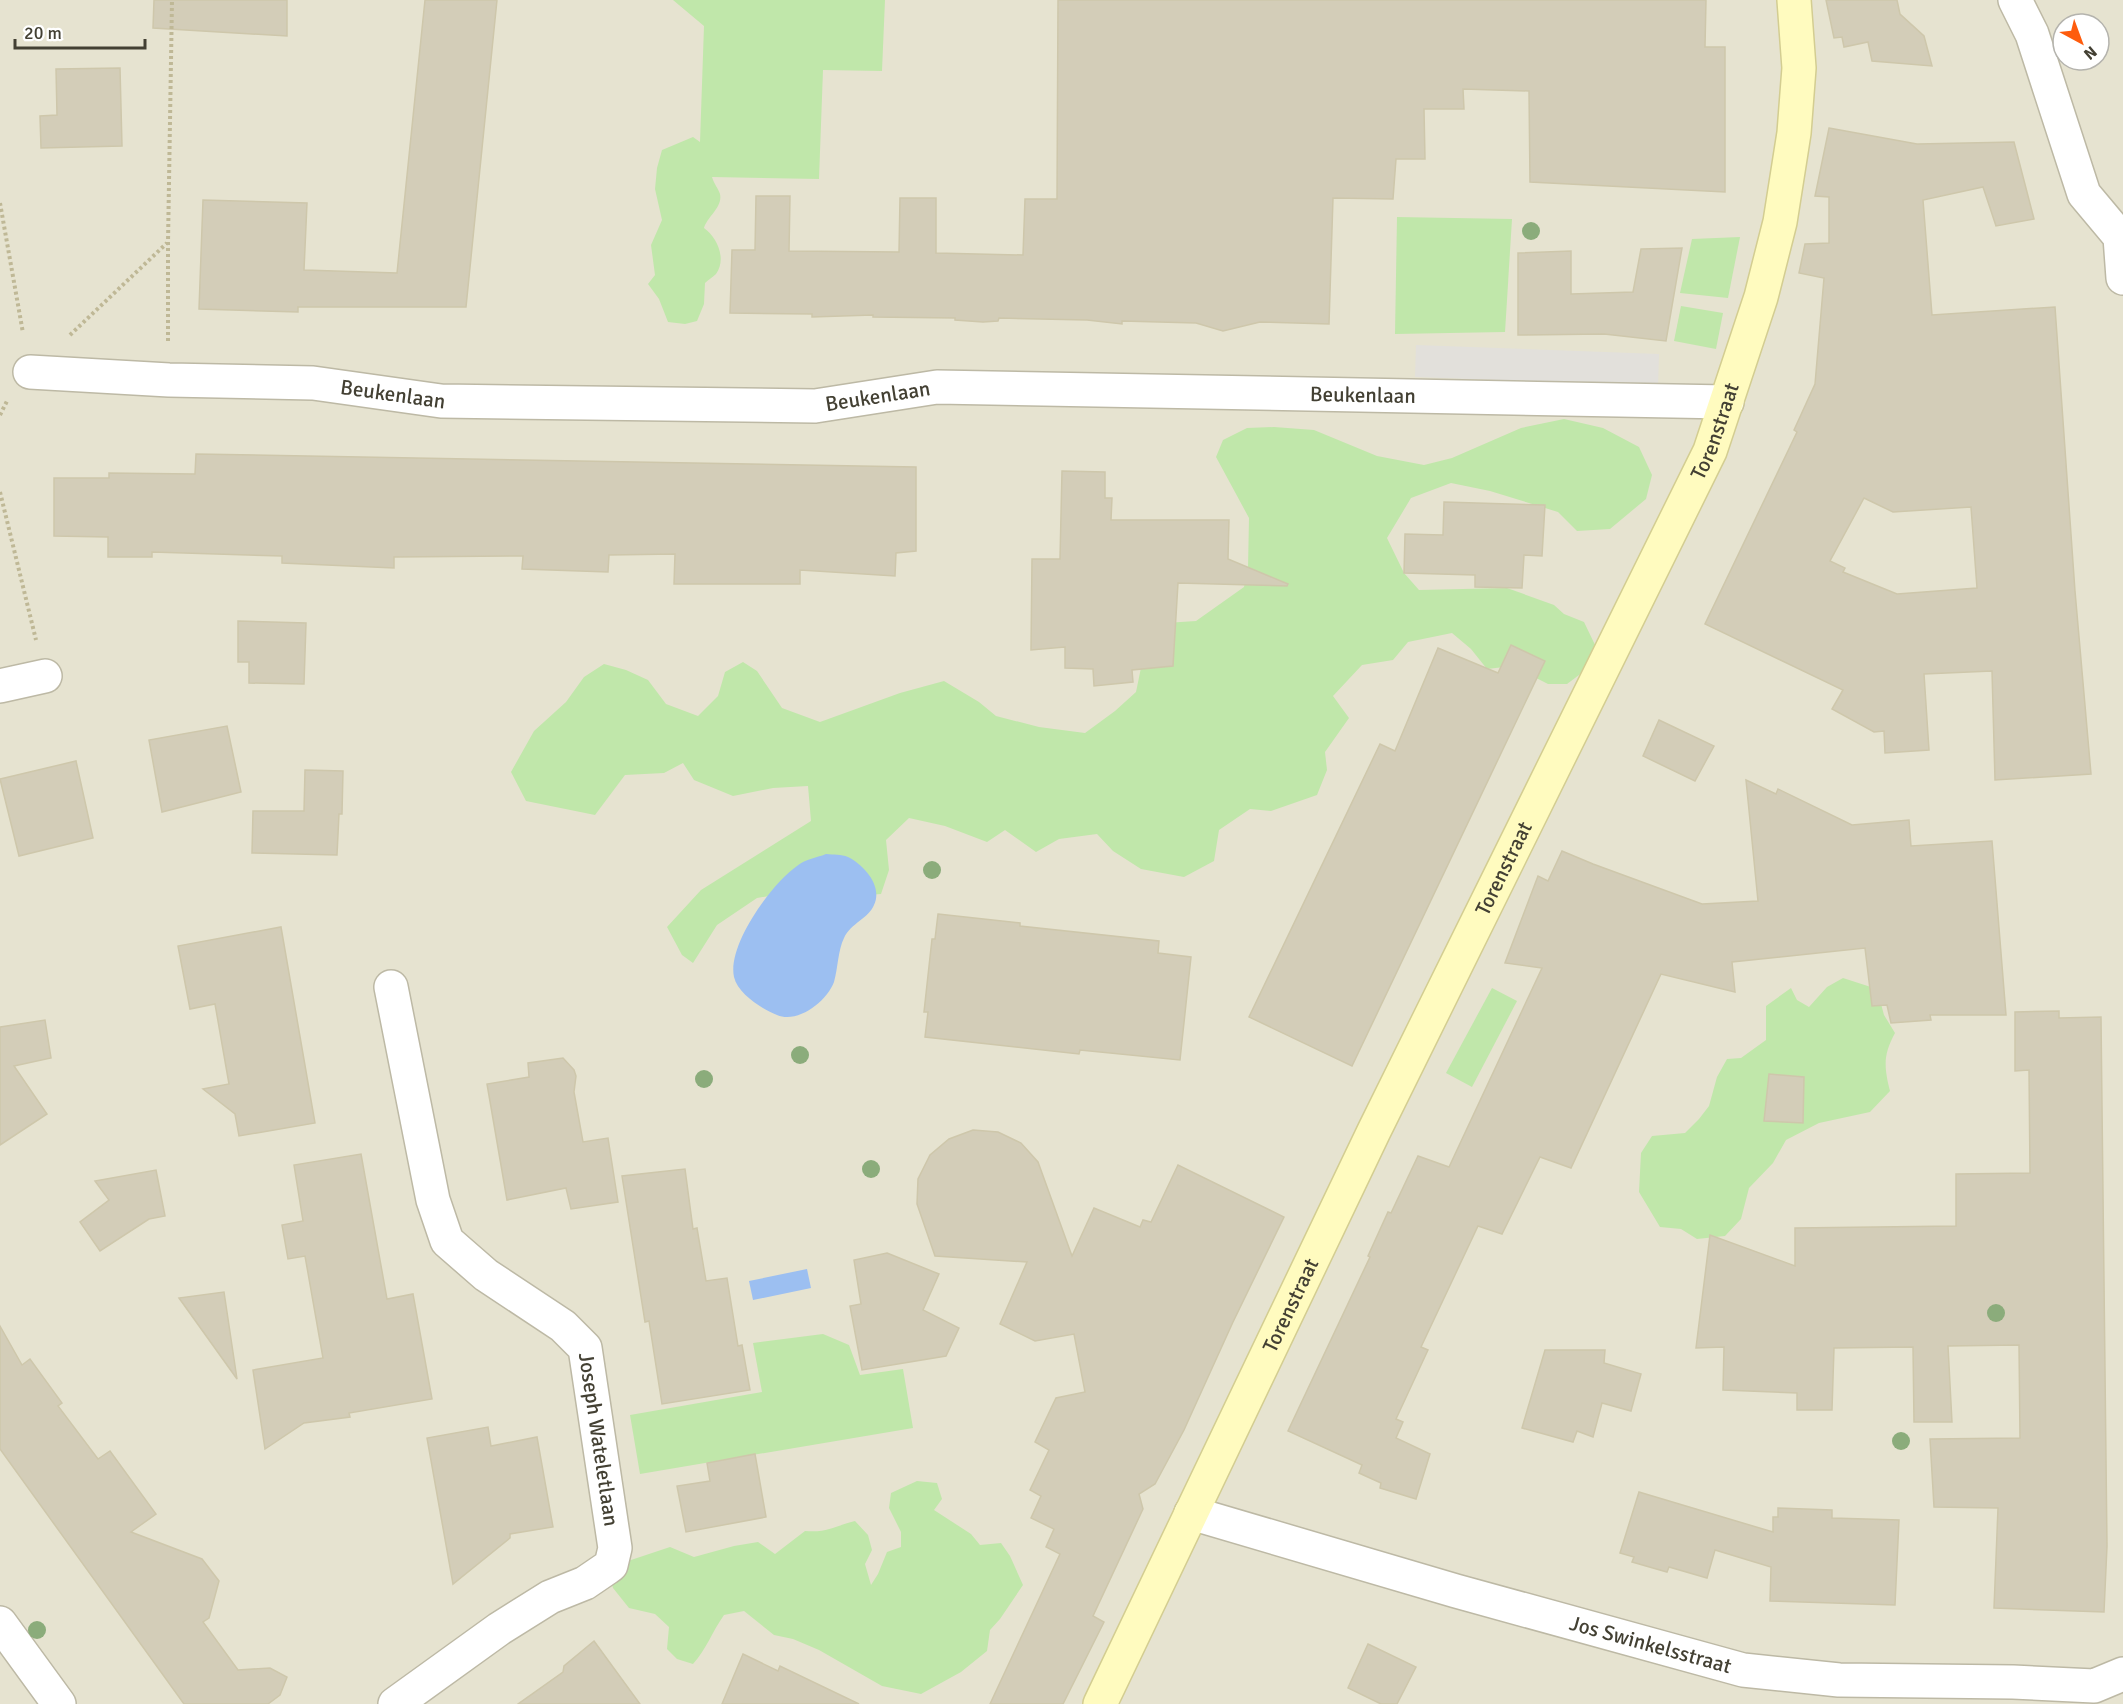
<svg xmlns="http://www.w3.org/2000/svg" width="2123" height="1704" viewBox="0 0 2123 1704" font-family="Signika,sans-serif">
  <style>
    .residential { fill: #e6e3d0; fill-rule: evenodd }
    .green { fill: #c0e7aa }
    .parking { fill: #e2e0db }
    .water { fill: #9cbff1 }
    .building { fill: #d3cdb8; stroke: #cec7ab; stroke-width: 1.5; fill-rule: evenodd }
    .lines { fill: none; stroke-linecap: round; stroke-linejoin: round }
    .street-casing { stroke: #bdb9a5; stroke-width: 36 }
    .secondary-casing { stroke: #d3cd91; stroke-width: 36 }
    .path { stroke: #bfb896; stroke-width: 4; stroke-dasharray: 3 3; stroke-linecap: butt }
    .street { stroke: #fff; stroke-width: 33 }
    .secondary { stroke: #fffbbf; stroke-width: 33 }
    .tree { fill: #8bac7b }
    .labels { text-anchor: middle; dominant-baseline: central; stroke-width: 4.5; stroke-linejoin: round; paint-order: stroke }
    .street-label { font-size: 21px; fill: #434033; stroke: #fff }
  </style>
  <rect width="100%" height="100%" fill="#f2f0e2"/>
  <path class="residential" d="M0,0H2123V1704H0ZM2063,24H2099V60H2063Z"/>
  <g class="green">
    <path d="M673,0H885L882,71L823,70L819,179L712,177C714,184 718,188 720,194C723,207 707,217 704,228C717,237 727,259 716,274C713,277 708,280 705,283L704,304L697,321L685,324L668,322L659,299L648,284L655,275L651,245L662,220L655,189L657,168L662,150L693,137L700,142L704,26Z"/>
    <path d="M1397,217L1512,219L1505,332L1395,334Z"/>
    <path d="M1740,237L1728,298L1680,293L1692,239Z"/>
    <path d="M1681,306L1723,313L1716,349L1674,341Z"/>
    <path d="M1564,419L1603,428L1639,447L1652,475L1646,499L1610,529L1577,531L1558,512L1490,491L1451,483L1411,498L1387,538L1404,573L1419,590L1507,588L1554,605L1564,614L1584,622L1597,649L1583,672L1567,684H1548L1513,666L1487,669L1471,649L1452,633L1408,642L1393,660L1362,665L1333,696L1349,718L1325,752L1327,770L1317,795L1271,811L1250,809L1219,830L1214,861L1184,877L1141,869L1113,851L1097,834L1059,839L1036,852L1005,830L987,842L945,826L909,818L886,840L889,870L881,894L842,897L792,892L757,898L717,925L693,963L682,955L667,927L701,890L811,821L808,786L773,788L733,796L694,780L683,763L664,773L625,775L595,815L526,801L511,772L534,731L566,702L584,677L604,664L626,670L648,680L666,704L698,716L718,696L725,672L743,662L757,671L782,708L820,722L900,693L944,681L979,702L996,716L1039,727L1085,733L1115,711L1136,692L1150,624L1196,621L1244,587L1248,568L1249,518L1216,457L1223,440L1247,428L1274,427L1314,430L1377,456L1424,465L1452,458L1521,428Z"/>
    <path d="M1843,978L1877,989L1884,1015L1895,1033C1883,1055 1884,1067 1890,1091L1870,1112L1819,1123L1786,1140L1773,1163L1749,1188L1741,1219L1725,1236L1697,1239L1681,1229L1660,1227L1639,1192L1641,1153L1652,1136L1685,1133L1699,1119L1709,1106L1717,1077L1727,1059L1741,1058L1766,1040V1006L1791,988L1797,1000L1809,1007L1827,987Z"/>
    <path d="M1492,988L1517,1001L1472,1087L1446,1073Z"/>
    <path d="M823,1334L849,1345L860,1375L903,1369L913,1428L640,1474L630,1415L762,1392L753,1343Z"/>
    <path d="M917,1481L937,1483L942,1499L934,1510L971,1534L980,1545L1001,1543L1010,1556L1023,1585L1000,1619L990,1630L987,1651L961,1672L921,1694L882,1686L819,1650L793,1639L774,1635L744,1611L724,1615C712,1632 706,1650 693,1664L677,1659L667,1649L669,1627L655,1614L629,1608L613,1588L607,1568L670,1547L694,1557L734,1546L758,1542L775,1554L805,1531C828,1533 834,1526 855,1521L868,1535L872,1550L865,1564L871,1585L878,1574L887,1552L901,1547V1532L889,1508L891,1493Z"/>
  </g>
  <path class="parking" d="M1416,345L1659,354L1658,386L1415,377Z"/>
  <g class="water">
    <path d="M826,854C834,855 841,854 848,857C864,865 883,886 874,905C869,918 851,923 844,938C838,950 838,968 834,982C827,1001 798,1024 777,1015C762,1009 738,994 734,977C727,945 772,883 797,866C805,859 816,858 826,854Z"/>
    <path d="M807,1269L811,1288L753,1300L749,1281Z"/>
  </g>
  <g class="building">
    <path d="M154,0H287V36L153,28Z"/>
    <path d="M425,0H497L466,307H298V312L199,309L203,200L307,203L304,270L397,273Z"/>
    <path d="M1058,0H1706L1705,47H1725V192L1530,182L1529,91L1463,89L1464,109H1424L1425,159H1396L1393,199L1333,198L1329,324L1260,322L1223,331L1196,323L1122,321V324L1087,320L999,318L998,321L983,322L955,320V318L873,317V315L812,317V314L730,313L732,250H755L756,196H790L789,251L899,252L900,198H936V253L1023,255L1025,199H1057Z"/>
    <path d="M1826,0H1897L1900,14L1924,36L1932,66L1872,61L1868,42L1844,47L1842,37L1834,38Z"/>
    <path d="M120,68L122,146L41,148L40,116L57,115L56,69Z"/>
    <path d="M1829,128L1917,144L2014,142L2034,219L1996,226L1983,187L1923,200L1932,315L2055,307L2075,591L2091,774L1995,780L1992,671L1924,674L1929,750L1885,753L1884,731L1874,732L1832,709L1843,690L1705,624L1797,432L1794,430L1815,384L1824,278L1799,273L1805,244L1829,243V197L1815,196ZM1864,498L1893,512L1971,507L1977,588L1897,594L1843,572L1845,568L1830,561Z"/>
    <path d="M1682,248L1666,341L1604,334L1518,335V253L1571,251V294L1633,292L1641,249Z"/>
    <path d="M196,454L916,467V551L896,553L895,576L800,570V584H674L675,554L609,555L608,572L522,569L523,556L394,557V568L282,563V556L152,552V557H108V537L54,536V478H109V473L195,474Z"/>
    <path d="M1062,471L1105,472V498H1112L1111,520H1229L1228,559L1288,584L1287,586L1178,583L1173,666L1132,670L1133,682L1094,686L1093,669L1065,668V647L1031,650L1032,559H1060Z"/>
    <path d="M1444,502L1545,505L1542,556L1524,555L1522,588L1475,587V575L1404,573L1405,534L1443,535Z"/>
    <path d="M238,621L306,623L304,684L249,683V662H238Z"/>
    <path d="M1511,645L1545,661L1352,1066L1249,1017L1380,744L1395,751L1438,648L1498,673Z"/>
    <path d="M1659,720L1714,746L1695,781L1643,756Z"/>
    <path d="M227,726L241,792L162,812L149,740Z"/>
    <path d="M76,761L93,838L19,856L0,779Z"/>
    <path d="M305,770L343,771L342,814H339L337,855L252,853L253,811H304Z"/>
    <path d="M1746,780L1776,794L1778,789L1852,825L1909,820L1911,846L1992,841L2006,1015H1930L1931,1020L1891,1023L1887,1005L1872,1006L1865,948L1732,962L1735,992L1661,974L1571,1168L1540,1157L1502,1234L1478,1226L1421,1347L1428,1350L1396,1419L1403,1422L1396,1438L1430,1454L1416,1499L1380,1488L1381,1483L1359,1473L1362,1465L1288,1431L1370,1257L1368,1256L1388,1212L1391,1213L1418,1156L1449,1167L1542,968L1505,963L1538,876L1548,881L1562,851L1593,864L1702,904L1758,901Z"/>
    <path d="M938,914L1020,923V926L1159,941L1158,953L1191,957L1180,1060L1080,1050L1079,1054L925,1037L928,1012H924L932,939H935Z"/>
    <path d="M281,927L315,1123L239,1136L235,1114L203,1089L229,1084L215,1004L190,1009L178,946Z"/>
    <path d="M2059,1011V1018L2101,1017L2107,1546L2104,1612L1994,1608L1998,1508L1934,1507L1930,1439L2020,1438L2019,1345L1948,1346L1952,1422H1914L1913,1347L1834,1348L1832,1410H1797V1393L1723,1390L1724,1347L1696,1348L1710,1235L1795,1266V1228L1956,1226V1174L2030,1173L2029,1070L2015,1071V1012Z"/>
    <path d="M45,1020L51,1058L14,1066L47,1114L0,1145V1027Z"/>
    <path d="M563,1058L574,1070L576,1076L574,1092L583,1142L608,1138L618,1202L571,1209L566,1188L507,1200L487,1084L529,1077L528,1063Z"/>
    <path d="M1769,1074L1804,1077L1803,1123L1764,1121Z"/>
    <path d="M973,1130L998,1132L1021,1143L1038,1162L1072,1256L1094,1208L1140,1227L1143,1220L1151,1222L1178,1165L1284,1217L1233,1322L1184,1430L1155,1484L1139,1494L1143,1509L1093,1616L1104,1622L1063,1704H990L1060,1554L1046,1547L1054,1529L1031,1518L1041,1496L1030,1490L1049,1450L1035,1442L1056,1398L1085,1392L1074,1334L1035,1341L1000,1324L1027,1262L935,1256L917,1204L918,1179L930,1155L949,1139Z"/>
    <path d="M361,1154L387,1299L413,1294L432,1399L349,1413L350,1417L304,1423L265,1449L253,1370L323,1358L305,1256L288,1259L282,1225L303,1221L294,1165Z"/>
    <path d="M685,1169L693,1229L697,1228L706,1281L727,1278L738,1346L742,1345L750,1390L662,1404L649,1321L645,1322L622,1176Z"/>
    <path d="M156,1170L165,1216L149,1219L100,1251L80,1222L109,1200L95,1181Z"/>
    <path d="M887,1253L939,1274L923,1310L959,1328L946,1356L862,1370L850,1306L861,1304L854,1260Z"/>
    <path d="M224,1292L237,1379L179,1298Z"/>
    <path d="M0,1326L22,1365L30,1359L62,1403L58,1406L98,1459L110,1451L156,1514L131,1532L202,1559L219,1581L209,1618L203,1622L238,1670L270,1668L287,1677L280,1695L268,1704H184L0,1449Z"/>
    <path d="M1545,1350H1605L1604,1363L1641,1374L1631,1411L1602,1403L1593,1437L1577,1431L1573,1442L1522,1428Z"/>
    <path d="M488,1427L491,1446L537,1437L553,1527L510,1534V1538L453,1584L427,1438Z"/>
    <path d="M755,1454L766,1517L686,1532L677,1486L710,1481L707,1463Z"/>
    <path d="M1639,1492L1773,1532V1517H1778V1508L1832,1510V1518L1899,1520L1895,1605L1770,1601L1771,1567L1715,1550L1707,1578L1669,1567L1667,1572L1632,1562L1634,1557L1620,1553Z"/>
    <path d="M594,1641L640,1704H518L563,1672L564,1666Z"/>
    <path d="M1368,1644L1416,1667L1397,1704H1381L1348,1688Z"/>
    <path d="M743,1654L778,1671L780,1666L859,1704H722Z"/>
  </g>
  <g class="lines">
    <g class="street-casing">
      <g id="street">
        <path d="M2015,0L2032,34L2084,194L2120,237L2123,278"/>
        <path id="s1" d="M30,372L169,380L313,383L441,401L815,406L937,387L1727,402"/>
        <path d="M0,686L45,676"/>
        <path id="s2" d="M391,987L433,1200L447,1241L486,1275L563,1326L585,1348L615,1548L611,1565L607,1568L585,1583L550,1597L499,1629L395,1704"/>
        <path id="s3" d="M1191,1513L1456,1591L1743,1670L1839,1680L2013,1682L2094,1686L2123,1674"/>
        <path d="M0,1623L59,1704"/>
      </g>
    </g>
    <g class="secondary-casing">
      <g id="secondary">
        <path id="s4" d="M1100,1704L1374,1131L1710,451L1761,297L1780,222L1794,133L1799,68L1794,0"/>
      </g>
    </g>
    <g class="path">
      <path d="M0,203L23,333"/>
      <path d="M70,335L167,243"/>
      <path d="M168,341V243L172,0"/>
      <path d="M0,415L7,401"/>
      <path d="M0,492L36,640"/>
    </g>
    <use href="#street" class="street"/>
    <use href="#secondary" class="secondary"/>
  </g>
  <g class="tree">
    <circle cx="1531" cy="231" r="9"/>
    <circle cx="932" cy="870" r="9"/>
    <circle cx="800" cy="1055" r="9"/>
    <circle cx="704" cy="1079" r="9"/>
    <circle cx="871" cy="1169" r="9"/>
    <circle cx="1996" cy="1313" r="9"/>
    <circle cx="1901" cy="1441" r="9"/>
    <circle cx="37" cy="1630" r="9"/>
  </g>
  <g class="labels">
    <g class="street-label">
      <text stroke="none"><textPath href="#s1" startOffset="364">Beukenlaan</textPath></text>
      <text stroke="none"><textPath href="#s1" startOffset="1336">Beukenlaan</textPath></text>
      <text stroke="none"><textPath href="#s1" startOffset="850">Beukenlaan</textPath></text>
      <text stroke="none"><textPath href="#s4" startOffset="1414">Torenstraat</textPath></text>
      <text stroke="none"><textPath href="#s4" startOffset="928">Torenstraat</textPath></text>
      <text stroke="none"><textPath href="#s4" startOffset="442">Torenstraat</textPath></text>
      <text stroke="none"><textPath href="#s2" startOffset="528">Joseph Wateletlaan</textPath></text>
      <text stroke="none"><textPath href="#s3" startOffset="478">Jos Swinkelsstraat</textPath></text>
    </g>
  </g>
  <g transform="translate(2081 42) rotate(139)"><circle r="28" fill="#ffffff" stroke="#b4b3ad" stroke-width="1.5"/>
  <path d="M0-4.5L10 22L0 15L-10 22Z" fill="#fe5c0d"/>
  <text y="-9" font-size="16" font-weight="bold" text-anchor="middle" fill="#434033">N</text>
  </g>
  <path d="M15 39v9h130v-9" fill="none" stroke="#434033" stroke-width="3"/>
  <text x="24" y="39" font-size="18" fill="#434033" stroke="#ffffff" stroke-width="4.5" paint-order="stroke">20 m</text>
</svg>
